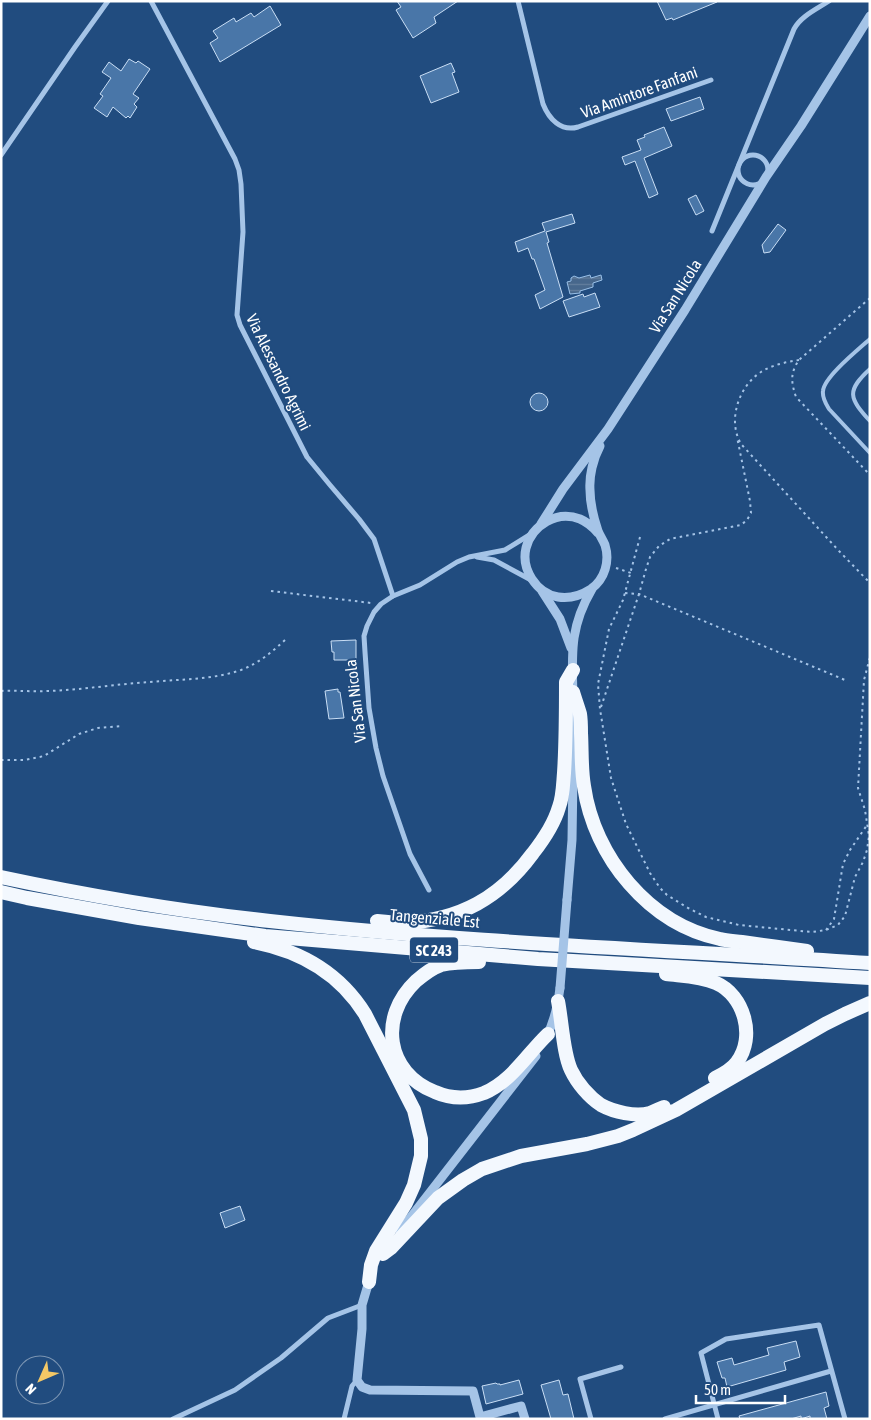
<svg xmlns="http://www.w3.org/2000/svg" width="871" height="1420" viewBox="0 0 871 1420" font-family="'Asap Condensed',sans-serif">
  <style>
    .water { fill: url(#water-rules); stroke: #99c0e8 }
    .building { fill: #4976a8; stroke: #c9def5 }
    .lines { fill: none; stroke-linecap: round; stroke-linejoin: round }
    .path { stroke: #a5c4e7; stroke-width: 2; stroke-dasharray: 2.5 4; stroke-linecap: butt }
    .service { stroke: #a5c4e7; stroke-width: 4 }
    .minor { stroke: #a5c4e7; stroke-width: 5 }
    .tertiary { stroke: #a5c4e7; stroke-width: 9 }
    .trunk { stroke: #f3f8fe; stroke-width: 14 }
    .tertiary-bridge { stroke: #a5c4e7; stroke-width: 9 }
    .labels { text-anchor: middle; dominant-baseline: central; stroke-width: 4; stroke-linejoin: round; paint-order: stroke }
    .shield { fill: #214c7f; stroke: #bcc9d9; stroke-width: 1 }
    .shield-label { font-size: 15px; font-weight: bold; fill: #fff }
    .street-label { font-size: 16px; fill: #fff; stroke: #214c7f }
  </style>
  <defs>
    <pattern id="water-rules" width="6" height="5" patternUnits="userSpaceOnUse" patternTransform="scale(1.25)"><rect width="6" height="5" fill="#47678c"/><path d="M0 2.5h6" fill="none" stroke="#637e9d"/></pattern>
  </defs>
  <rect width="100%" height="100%" fill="#214c7f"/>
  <path class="water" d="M590,275L591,278L601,275L602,280L593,283V287L580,291V293L570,294L567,282L571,281V278L574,276L579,278Z"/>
  <g class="building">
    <path d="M397,1H458L434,17L436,23L413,38L396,10L401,7Z"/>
    <path d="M657,1H717V2L673,20L672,18L666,20Z"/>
    <path d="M270,6L281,25L220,62L210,43L218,38L213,31L234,18L236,22L251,13L254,17Z"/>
    <path d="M129,59L136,63L138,61L150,69L133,94L139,98L134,104L137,107L130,118L128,116L126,118L113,107L107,117L94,108L103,96L100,94L111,78L102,72L109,62L121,71Z"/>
    <path d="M451,63L455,72L452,73L459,92L431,103L420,76Z"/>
    <path d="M700,97L704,109L671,121L666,109Z"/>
    <path d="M664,127L672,146L644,158L658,194L649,198L635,161L625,165L622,157L641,150L637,140L645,137L644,135Z"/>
    <path d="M696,195L704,211L696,215L688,199Z"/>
    <path d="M572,214L575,223L546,232L549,242L547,243L563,297L540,309L535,295L545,290L534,259H532L528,248L518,252L515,242L545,231L542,223Z"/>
    <path d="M778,224L786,230L770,252L764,253L762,245Z"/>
    <path d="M595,293L600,307L569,317L563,301L583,294L584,297Z"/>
    <circle cx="539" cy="402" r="9"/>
    <path d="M356,640V660H334V652H332L331,641Z"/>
    <path d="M338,689V692H340L344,718L329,719L325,691Z"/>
    <path d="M240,1206L245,1220L225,1228L220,1213Z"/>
    <path d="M796,1341L800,1357L784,1362L786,1370L727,1387L725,1378H722L717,1362L732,1358L734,1365L769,1355L767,1348Z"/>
    <path d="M519,1380L523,1394L486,1404L482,1386L496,1383L497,1384H500V1385Z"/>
    <path d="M559,1380L563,1395L568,1394L574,1419H551L541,1385Z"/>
    <path d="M826,1392L829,1406L824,1408L827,1419H810V1416L801,1419V1416L791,1419H740L739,1416Z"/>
  </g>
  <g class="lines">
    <g class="path">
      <path d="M870,298L799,360C790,373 791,382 796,397L870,475"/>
      <path d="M799,360C786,362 772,365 761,372C739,386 727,420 741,444L839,551L870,583"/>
      <path d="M640,537L623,600L609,629L598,684L600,709L611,778L626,824L650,873L660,888L667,895L688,908L706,917L739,925L812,932L826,930L838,925L845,916L855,877L863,862L867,850L869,836L865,810L858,788L864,680L870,657"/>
      <path d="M616,568L631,573"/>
      <path d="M271,591L371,603"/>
      <path d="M625,593L639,594L845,680"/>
      <path d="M1,691C17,690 32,692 47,691C82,690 116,684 150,682C181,679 212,680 241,670C259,663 272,652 285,640"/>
      <path d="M601,707L639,594L646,569L650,557L659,546L670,539L741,525L747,520L751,513L750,501L737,437"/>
      <path d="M1,760H25L44,756L79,734L98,728L122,726"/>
      <path d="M826,930L834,919L843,864L850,850L867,825"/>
    </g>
    <g class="service">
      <path d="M870,339C859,349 824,377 823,391C822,398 826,404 829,409L870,453"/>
      <path d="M870,369C846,391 849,398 870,421"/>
    </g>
    <g class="minor">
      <path d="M151,1L235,159L239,170L241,184L243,232L237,315L240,325L307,457L330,485L359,519L374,539L393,596"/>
      <path d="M518,1L543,104C549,119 561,132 578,127L711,80"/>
      <path d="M1,155L75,47L108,1"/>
      <circle cx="753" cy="170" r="15"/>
      <path d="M712,231L794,29C801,16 817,9 829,1"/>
      <path d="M477,557L494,560L531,580"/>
      <path d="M429,890L410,854L383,776L376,748L369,708L365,652L364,636L367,626L374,612L381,604L393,596L420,585L457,562L469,557L505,550L531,534"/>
      <path d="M173,1419L235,1390L281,1358L328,1318L362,1305"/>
      <path d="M344,1419L352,1386L357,1380"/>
      <path d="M591,1419L580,1379L621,1367"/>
      <path d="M665,1419L831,1371"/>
      <path d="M718,1419L701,1353L726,1339L819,1325L845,1419"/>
    </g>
    <g class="tertiary">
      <path d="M541,524L563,489L608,429L685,310L766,177L801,126L870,16"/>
      <path d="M598,533C593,527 587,522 580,519C557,510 532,525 526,548C521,569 536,593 558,597C570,599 580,596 591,589C605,579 610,561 605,545C603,540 600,536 598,531C594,519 590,504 590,490C589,476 593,459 600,446"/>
      <path d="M542,591L560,619L571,648"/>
      <path d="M573,698C572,655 569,628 592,589"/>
      <path d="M567,900L572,840L574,711"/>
      <path d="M546,1038C554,1022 558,1005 560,988"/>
      <path d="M400,1231L536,1056"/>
      <path d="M370,1278L362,1305V1329L357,1380L362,1387L370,1390L473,1391L480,1417L521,1406L525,1419"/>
    </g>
    <g class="trunk">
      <path d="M573,692C575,699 578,707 580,714C581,720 581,727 581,733C582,750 581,769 584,786C594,857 649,924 720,939C727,941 735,941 742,942C764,945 785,948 807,951"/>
      <path d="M1,877C90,896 180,911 270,921C469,943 670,950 870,963"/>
      <path d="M1,892L27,898L139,918L265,936L538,959L870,978"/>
      <path d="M377,921C386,922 395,923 404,923C460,920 500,898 533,853C544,839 554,824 559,807C563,797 563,784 564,773C566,743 566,712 566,682L573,670"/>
      <path d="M254,942C301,951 340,974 365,1014L414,1110L421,1139V1156L414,1185L406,1203L376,1251L371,1265L369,1282"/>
      <path d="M479,962C467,962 454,962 441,965C432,968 423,975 416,981C378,1017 386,1073 435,1092C451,1099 468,1099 484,1093C512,1081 527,1054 548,1034"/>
      <path d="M666,974C682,976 700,976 716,983C744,995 756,1037 737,1062C732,1069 723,1074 715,1078"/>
      <path d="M558,1001C562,1021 563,1053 571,1070C577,1083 589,1097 601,1105C614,1112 635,1117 650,1113C655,1111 659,1109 664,1107"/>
      <path d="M383,1254L391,1248L438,1198L463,1180L482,1169L521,1156L587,1144L618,1136L633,1130L676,1110L825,1024L845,1014L870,1003"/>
    </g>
    <path class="tertiary-bridge" d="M560,988L567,900"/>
  </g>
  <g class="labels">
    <rect class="shield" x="410" y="937.5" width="48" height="25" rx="4"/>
    <g class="shield-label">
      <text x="434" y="950">SC 243</text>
    </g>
    <g class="street-label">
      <text transform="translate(639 92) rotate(-20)">Via Amintore Fanfani</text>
      <text transform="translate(675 296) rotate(-58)">Via San Nicola</text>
      <text transform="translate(279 372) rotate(64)">Via Alessandro Agrimi</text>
      <text transform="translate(355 701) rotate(-97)">Via San Nicola</text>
      <text transform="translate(435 918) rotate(5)">Tangenziale Est</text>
    </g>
  </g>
  <rect width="871" height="1420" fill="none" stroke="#ffffff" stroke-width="5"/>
  <g transform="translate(40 1380) rotate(225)"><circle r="24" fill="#214c7f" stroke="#7a94b2"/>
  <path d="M0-4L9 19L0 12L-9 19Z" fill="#f4c866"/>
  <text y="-8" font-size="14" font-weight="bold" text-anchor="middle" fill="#ffffff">N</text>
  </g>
  <path d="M696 1395v8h89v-8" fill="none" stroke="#ffffff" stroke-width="2.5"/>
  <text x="704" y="1395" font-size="15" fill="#ffffff" stroke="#214c7f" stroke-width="4" paint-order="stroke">50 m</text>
</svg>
